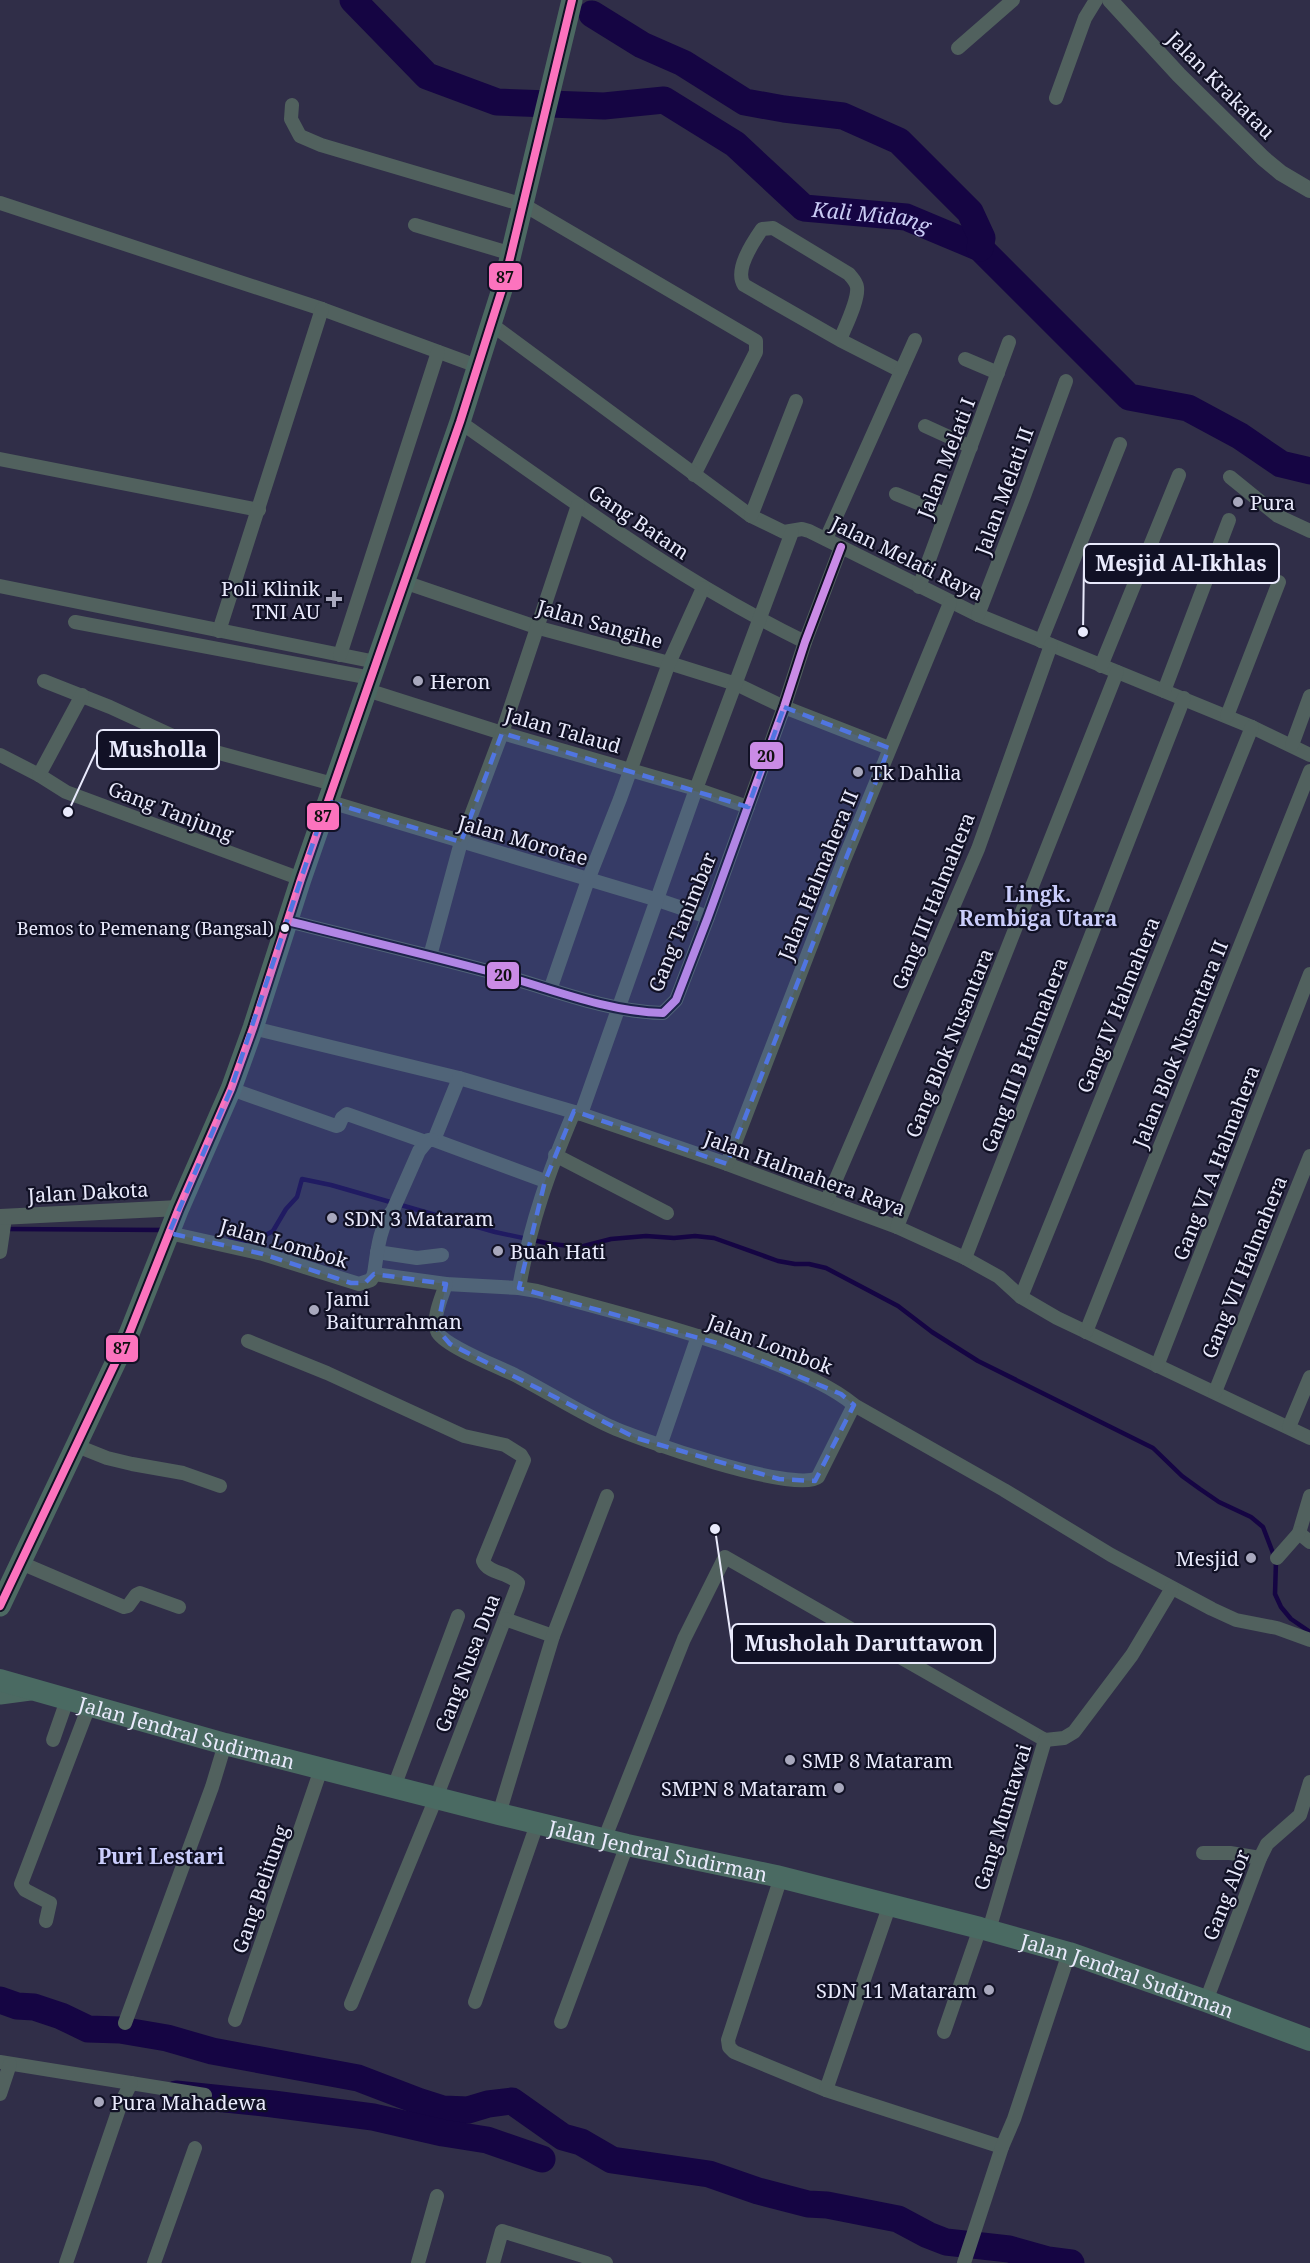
<svg xmlns="http://www.w3.org/2000/svg" width="1310" height="2263" viewBox="0 0 1310 2263" font-family="'Noto Serif',serif">
  <style>
    .lines { fill: none; stroke-linecap: round; stroke-linejoin: round }
    .stream { stroke: #150543; stroke-width: 4.5 }
    .river { stroke: #150543; stroke-width: 27 }
    .minor { stroke: #51615e; stroke-width: 14 }
    .tertiary { stroke: #51615e; stroke-width: 16 }
    .primary { stroke: #4c6962; stroke-width: 21 }
    .trunk { stroke: #4a6a62; stroke-width: 22 }
    .bus-1-casing { stroke: #111125; stroke-width: 12 }
    .bus-2-casing { stroke: #111125; stroke-width: 12 }
    .bus-1 { stroke: #ca8be6; stroke-width: 8 }
    .bus-2 { stroke: #fc73be; stroke-width: 8 }
    .marked { fill: #5075e1; fill-opacity: 0.2; stroke: #5075e1; stroke-width: 4.5; stroke-dasharray: 12 8; stroke-linejoin: round }
    .poi-dot { fill: #a8a8bd; stroke: #111125; stroke-width: 2 }
    .bus-dot { fill: #e9eafc; stroke: #111125; stroke-width: 2 }
    .labels { text-anchor: middle; dominant-baseline: central; stroke-width: 4.5; stroke-linejoin: round; paint-order: stroke }
    .bus-label { font-size: 18px; fill: #e9eafc; stroke: #111125; text-anchor: end }
    .street-label { font-size: 20px; fill: #e9eafc; stroke: #111125 }
    .poi-label { font-size: 20px; fill: #e9eafc; stroke: #111125; text-anchor: start }
    .water-label { font-size: 21px; font-style: italic; fill: #c9cbf4; stroke: #111125 }
    .neighbourhood-label { font-size: 21px; font-weight: bold; fill: #cacdfb; stroke: #111125 }
    .leader { fill: none; stroke: #e9eafc; stroke-width: 2 }
    .callout-dot { fill: #e9eafc; stroke: #111125; stroke-width: 2 }
    .callout { fill: #111125; stroke: #e9eafc; stroke-width: 2 }
    .callout-label { font-size: 21px; text-anchor: middle; font-weight: bold; fill: #e9eafc }
    .line-badge { stroke: #111125; stroke-width: 2 }
    .pale-badge-label { font-size: 16px; text-anchor: middle; font-weight: bold; fill: #111 }
  </style>
  <rect width="100%" height="100%" fill="#302e48"/>
  <g class="lines">
    <g class="stream">
      <path d="M6,1229L165,1230"/>
      <path d="M230,1240L241,1242L262,1237L273,1231L286,1209L297,1197L302,1179L331,1185L495,1232L551,1244L580,1247L611,1239L646,1236L674,1238L695,1236L714,1238L778,1261L795,1264H809L826,1268L898,1306L932,1332L978,1361L1153,1448L1182,1476L1200,1489L1219,1502L1251,1517L1263,1527L1276,1561L1275,1594L1281,1607L1291,1619L1310,1632"/>
    </g>
    <g class="river">
      <path id="s1" d="M353,0L427,76L497,102L604,106L664,100L735,144L804,208L906,217L980,248L1129,397L1188,408L1240,436L1281,464L1310,471"/>
      <path d="M592,14L642,45L683,63L745,102L784,109L843,116L899,141L970,212L982,238L980,248"/>
      <path d="M0,2000L17,2006L34,2007L61,2016L88,2029L120,2030L167,2038L212,2051L358,2078L418,2101L443,2109L468,2110L488,2104L512,2101L563,2137L581,2142L612,2160L709,2174L758,2191L808,2204L827,2205L898,2219L928,2235L946,2242L1009,2249L1048,2260L1071,2263"/>
      <path d="M176,2094L273,2104L373,2117L443,2133L487,2140L542,2159"/>
    </g>
    <g class="minor">
      <path d="M958,48L1013,0"/>
      <path d="M1056,98L1085,18L1096,0"/>
      <path d="M292,105L291,119L300,136L321,145L524,205L756,341V352L694,475"/>
      <path d="M0,203L322,309L477,366"/>
      <path d="M415,225L512,254"/>
      <path d="M491,324L751,516L784,532L802,529L809,531L978,615L1252,727L1310,755"/>
      <path d="M840,340C845,327 859,300 857,287C856,281 852,278 849,274L773,228L762,229C753,242 734,270 744,285L840,340L901,371"/>
      <path d="M965,359L998,373"/>
      <path d="M460,422C571,500 682,582 805,642"/>
      <path d="M925,426L971,447"/>
      <path d="M0,459L259,510"/>
      <path d="M1230,477L1278,516L1310,531"/>
      <path d="M896,494L945,514"/>
      <path d="M751,516L796,401"/>
      <path d="M826,539L915,340"/>
      <path d="M404,582L539,628L669,663L736,684L784,707L889,748"/>
      <path d="M0,586L376,662"/>
      <path d="M919,587L1009,342"/>
      <path d="M978,615L1024,496L1066,381"/>
      <path d="M75,622L371,678"/>
      <path d="M219,631L322,309"/>
      <path d="M1041,641L1120,444"/>
      <path d="M340,655L438,352"/>
      <path d="M1101,666L1179,475"/>
      <path d="M44,681L110,707L197,747L333,784"/>
      <path d="M367,690L502,733L696,789L748,807"/>
      <path d="M1164,691L1229,520"/>
      <path d="M1227,716L1279,582"/>
      <path d="M1292,745L1310,696"/>
      <path d="M0,755L39,775L66,792L301,879"/>
      <path d="M39,775L82,695"/>
      <path d="M327,801L658,900L708,917"/>
      <path d="M288,921C355,938 424,954 491,972C546,987 606,1012 663,1013L676,1000L708,917L784,707L805,642L841,547"/>
      <path d="M430,956L461,842L502,733L578,505"/>
      <path d="M550,990L588,880L620,799L669,663L703,588"/>
      <path d="M253,1028L459,1078L581,1114L727,1164L897,1227L965,1258L999,1277L1021,1297L1057,1318L1310,1438"/>
      <path d="M459,1078L434,1140L545,1181"/>
      <path d="M231,1089L336,1126L339,1125L342,1118L347,1114L426,1142"/>
      <path d="M581,1114L696,789L792,532"/>
      <path d="M555,1155L667,1213"/>
      <path d="M727,1164L844,860L950,603"/>
      <path d="M827,1200L978,849L1051,645"/>
      <path d="M897,1227L1117,672"/>
      <path d="M169,1233L263,1254L359,1284L371,1280L374,1274L446,1284L519,1288L537,1291C615,1312 694,1332 769,1361C798,1373 830,1385 854,1405L1004,1490L1111,1555L1212,1609L1236,1620L1277,1628L1310,1640"/>
      <path d="M0,1252L5,1218"/>
      <path d="M377,1252L417,1258L442,1255"/>
      <path d="M965,1258L1184,698"/>
      <path d="M374,1274C377,1254 379,1226 393,1210L419,1151L428,1140H432"/>
      <path d="M446,1284C442,1297 431,1319 438,1333C447,1347 496,1366 513,1374C544,1390 574,1409 605,1424C633,1438 798,1495 818,1477L854,1405"/>
      <path d="M519,1288C530,1224 549,1171 574,1112"/>
      <path d="M1021,1297L1252,727"/>
      <path d="M1086,1332L1310,771"/>
      <path d="M248,1341L327,1373L464,1436L505,1445L521,1455L524,1460L483,1561C488,1574 509,1572 518,1583L517,1587L436,1798L351,2004"/>
      <path d="M1157,1366L1310,974"/>
      <path d="M1215,1392L1310,1156"/>
      <path d="M1289,1427L1310,1377"/>
      <path d="M77,1446L107,1458L132,1464L183,1473L220,1486"/>
      <path d="M660,1446L698,1336"/>
      <path d="M1310,1496L1299,1533L1310,1542"/>
      <path d="M1277,1558L1299,1533"/>
      <path d="M21,1563L124,1607L128,1606L136,1595L140,1593L179,1607"/>
      <path d="M505,1619L553,1636"/>
      <path d="M53,1740L67,1700"/>
      <path d="M394,1787L458,1616"/>
      <path d="M499,1814L553,1636L607,1496"/>
      <path d="M604,1840L684,1639L725,1557L1045,1740L1064,1738L1074,1732L1132,1655L1172,1588"/>
      <path d="M1203,1853H1230L1260,1858"/>
      <path d="M781,1877L728,2040L729,2047L734,2052L826,2090"/>
      <path d="M890,1904L826,2090L1002,2147"/>
      <path d="M46,1921L50,1903L25,1890L21,1884L89,1706"/>
      <path d="M989,1930L1045,1740"/>
      <path d="M1206,2001L1260,1858L1267,1844L1300,1815L1310,1782"/>
      <path d="M475,2002L537,1824"/>
      <path d="M235,2020L321,1769"/>
      <path d="M561,2022L627,1845"/>
      <path d="M125,2023L212,1787L225,1744"/>
      <path d="M944,2032L980,1928"/>
      <path d="M0,2062L205,2095"/>
      <path d="M0,2094L10,2064"/>
      <path d="M66,2263L121,2103L131,2083"/>
      <path d="M154,2263L195,2148"/>
      <path d="M418,2263L437,2196"/>
      <path d="M493,2263L502,2231L606,2263"/>
      <path d="M964,2263L1002,2147L1014,2119L1069,1953"/>
    </g>
    <g class="tertiary">
      <path d="M1110,0L1179,75L1263,158L1281,173L1310,190"/>
      <path d="M0,1217L179,1208"/>
    </g>
    <g class="primary">
      <path d="M0,1606L129,1334L179,1208L231,1089L253,1028L301,879L460,422L504,283L572,0"/>
      <path d="M0,1694L30,1690"/>
    </g>
    <path class="trunk" id="s2" d="M0,1680L225,1744L499,1814L627,1845L776,1876L980,1928L1069,1953L1206,2001L1310,2040"/>
    <g class="bus-1-casing">
      <path id="bus-1" d="M288,921C355,938 424,954 491,972C546,987 606,1012 663,1013L676,1000L708,917L784,707L805,642L841,547"/>
    </g>
    <g class="bus-2-casing">
      <path id="bus-2" d="M0,1606L129,1334L179,1208L231,1089L253,1028L301,879L460,422L504,283L572,0"/>
    </g>
    <use href="#bus-1" class="bus-1"/>
    <use href="#bus-2" class="bus-2"/>
  </g>
  <path class="marked" d="M784,707L889,748L727,1164L574,1111L545,1181L519,1288L724,1345L841,1394L854,1405L815,1481L779,1479L636,1438L450,1344L437,1329L446,1284L374,1274L365,1283H351L263,1254L169,1233L231,1089L327,801L461,842L502,733L748,807Z"/>
  <g class="poi-dot">
    <circle cx="1238" cy="502" r="6"/>
    <path d="M331 590h6v6h6v6h-6v6h-6v-6h-6v-6h6z"/>
    <circle cx="418" cy="681" r="6"/>
    <circle cx="858" cy="772" r="6"/>
    <circle cx="332" cy="1218" r="6"/>
    <circle cx="498" cy="1251" r="6"/>
    <circle cx="314" cy="1310" r="6"/>
    <circle cx="1251" cy="1558" r="6"/>
    <circle cx="790" cy="1760" r="6"/>
    <circle cx="839" cy="1788" r="6"/>
    <circle cx="989" cy="1990" r="6"/>
    <circle cx="99" cy="2102" r="6"/>
  </g>
  <circle class="bus-dot" cx="285" cy="928" r="5"/>
  <g class="labels">
    <g class="bus-label">
      <text x="274" y="928">Bemos to Pemenang (Bangsal)</text>
    </g>
    <g class="street-label">
      <text transform="translate(1221 85) rotate(45)">Jalan Krakatau</text>
      <text transform="translate(946 458) rotate(-69)">Jalan Melati I</text>
      <text transform="translate(1004 491) rotate(-70)">Jalan Melati II</text>
      <text transform="translate(639 522) rotate(34)">Gang Batam</text>
      <text transform="translate(907 558) rotate(26)">Jalan Melati Raya</text>
      <text transform="translate(600 624) rotate(16)">Jalan Sangihe</text>
      <text transform="translate(563 730) rotate(16)">Jalan Talaud</text>
      <text transform="translate(171 811) rotate(21)">Gang Tanjung</text>
      <text transform="translate(523 840) rotate(16)">Jalan Morotae</text>
      <text transform="translate(818 875) rotate(-68)">Jalan Halmahera II</text>
      <text transform="translate(933 901) rotate(-68)">Gang III Halmahera</text>
      <text transform="translate(682 922) rotate(-68)">Gang Tanimbar</text>
      <text transform="translate(1118 1005) rotate(-68)">Gang IV Halmahera</text>
      <text transform="translate(949 1043) rotate(-68)">Gang Blok Nusantara</text>
      <text transform="translate(1180 1044) rotate(-68)">Jalan Blok Nusantara II</text>
      <text transform="translate(1024 1055) rotate(-69)">Gang III B Halmahera</text>
      <text transform="translate(1216 1163) rotate(-69)">Gang VI A Halmahera</text>
      <text transform="translate(805 1173) rotate(20)">Jalan Halmahera Raya</text>
      <text transform="translate(88 1192) rotate(-3)">Jalan Dakota</text>
      <text transform="translate(284 1243) rotate(16)">Jalan Lombok</text>
      <text transform="translate(1244 1267) rotate(-68)">Gang VII Halmahera</text>
      <text transform="translate(770 1344) rotate(21)">Jalan Lombok</text>
      <text transform="translate(467 1663) rotate(-69)">Gang Nusa Dua</text>
      <text stroke="none"><textPath href="#s2" startOffset="194">Jalan Jendral Sudirman</textPath></text>
      <text transform="translate(1002 1817) rotate(-73)">Gang Muntawai</text>
      <text stroke="none"><textPath href="#s2" startOffset="680">Jalan Jendral Sudirman</textPath></text>
      <text transform="translate(260 1889) rotate(-71)">Gang Belitung</text>
      <text transform="translate(1226 1895) rotate(-69)">Gang Alor</text>
      <text stroke="none"><textPath href="#s2" startOffset="1166">Jalan Jendral Sudirman</textPath></text>
    </g>
    <g class="poi-label">
      <text x="1250" y="502">Pura</text>
      <text x="320" y="588" text-anchor="end">Poli Klinik<tspan x="320" dy="23">TNI AU</tspan></text>
      <text x="430" y="681">Heron</text>
      <text x="870" y="772">Tk Dahlia</text>
      <text x="344" y="1218">SDN 3 Mataram</text>
      <text x="510" y="1251">Buah Hati</text>
      <text x="326" y="1298">Jami<tspan x="326" dy="23">Baiturrahman</tspan></text>
      <text x="1239" y="1558" text-anchor="end">Mesjid</text>
      <text x="802" y="1760">SMP 8 Mataram</text>
      <text x="827" y="1788" text-anchor="end">SMPN 8 Mataram</text>
      <text x="977" y="1990" text-anchor="end">SDN 11 Mataram</text>
      <text x="111" y="2102">Pura Mahadewa</text>
    </g>
    <g class="water-label">
      <text stroke="none"><textPath href="#s1" startOffset="594">Kali Midang</textPath></text>
    </g>
    <g class="neighbourhood-label">
      <text x="1038" y="894">Lingk.<tspan x="1038" dy="24">Rembiga Utara</tspan></text>
      <text x="161" y="1856">Puri Lestari</text>
    </g>
  </g>
  <path class="leader" d="M1083 632L1084 563M68 812L97 749M715 1529L732 1644"/>
  <g class="callout-dot">
    <circle cx="1083" cy="632" r="6"/>
    <circle cx="68" cy="812" r="6"/>
    <circle cx="715" cy="1529" r="6"/>
  </g>
  <g class="callout">
    <rect x="1084" y="544" width="195" height="39" rx="6"/>
    <rect x="97" y="730" width="122" height="39" rx="6"/>
    <rect x="732" y="1624" width="263" height="39" rx="6"/>
  </g>
  <g class="callout-label">
    <text x="1181" y="571">Mesjid Al-Ikhlas</text>
    <text x="158" y="757">Musholla</text>
    <text x="864" y="1651">Musholah Daruttawon</text>
  </g>
  <g class="line-badge">
    <rect x="488" y="262" width="35" height="29" rx="6" fill="#fc73be"/>
    <rect x="749" y="741" width="35" height="29" rx="6" fill="#ca8be6"/>
    <rect x="306" y="802" width="34" height="29" rx="6" fill="#fc73be"/>
    <rect x="486" y="961" width="34" height="29" rx="6" fill="#ca8be6"/>
    <rect x="105" y="1334" width="34" height="29" rx="6" fill="#fc73be"/>
  </g>
  <g class="pale-badge-label">
    <text x="505" y="283">87</text>
    <text x="766" y="762">20</text>
    <text x="323" y="822">87</text>
    <text x="503" y="981">20</text>
    <text x="122" y="1354">87</text>
  </g>
</svg>
